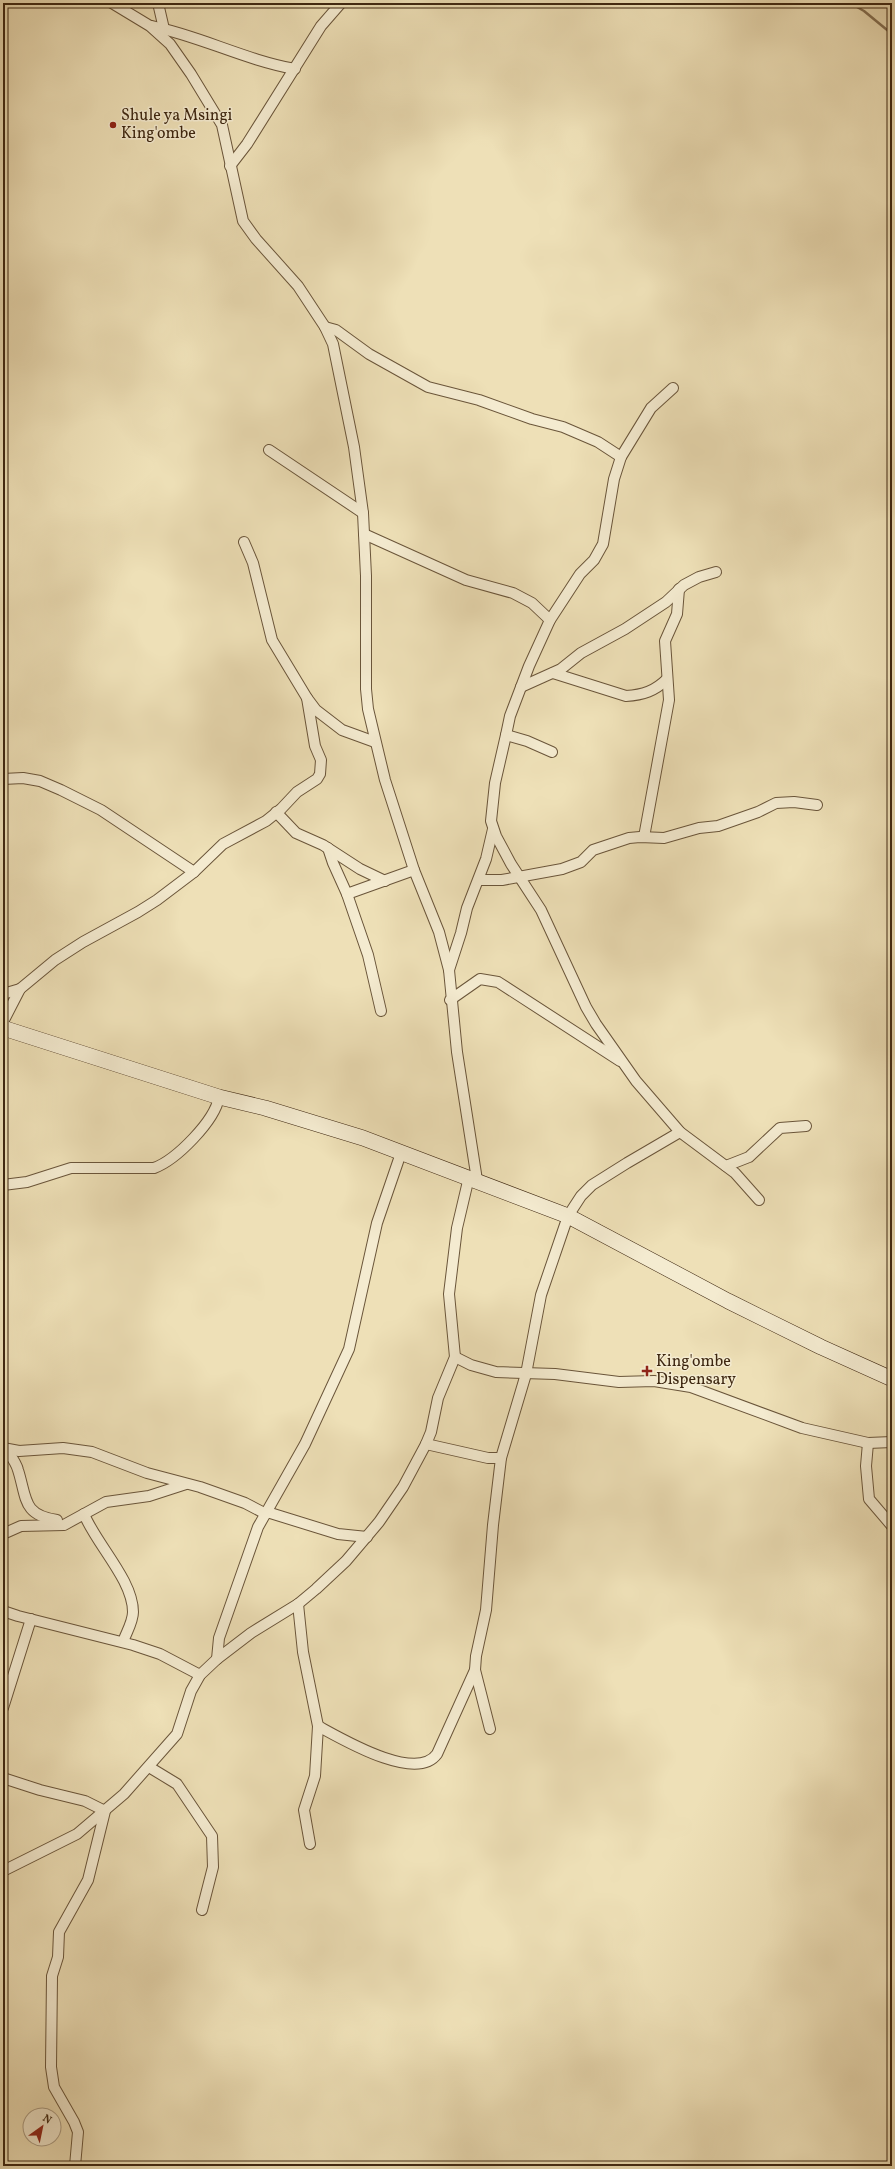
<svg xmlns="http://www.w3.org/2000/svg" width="895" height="2169" viewBox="0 0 895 2169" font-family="Vollkorn,serif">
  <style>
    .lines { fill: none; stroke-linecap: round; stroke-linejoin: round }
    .stream { stroke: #847053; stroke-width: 2.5 }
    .street-casing { stroke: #6a553a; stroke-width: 12 }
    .secondary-casing { stroke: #3e2711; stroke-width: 16 }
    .street { stroke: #f4ebd0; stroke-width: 10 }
    .secondary { stroke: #f4ebd0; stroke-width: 15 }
    .poi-dot { fill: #8f2418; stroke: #f4ebd0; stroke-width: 1.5 }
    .labels { text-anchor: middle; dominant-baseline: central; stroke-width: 3; stroke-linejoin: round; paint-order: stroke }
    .poi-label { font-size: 16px; fill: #3e2711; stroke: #f4ebd0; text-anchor: start }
  </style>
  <rect width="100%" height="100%" fill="#eee0b7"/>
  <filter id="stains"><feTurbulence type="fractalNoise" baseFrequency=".005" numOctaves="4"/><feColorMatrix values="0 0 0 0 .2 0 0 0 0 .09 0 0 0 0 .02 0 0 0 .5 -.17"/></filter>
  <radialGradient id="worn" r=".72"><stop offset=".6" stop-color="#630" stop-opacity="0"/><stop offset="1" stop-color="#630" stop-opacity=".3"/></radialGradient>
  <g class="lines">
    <path class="stream" d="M850,3L864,11L892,34"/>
    <g class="street-casing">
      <g id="street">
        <path d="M112,3L150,26L170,44L191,74L222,125L243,221L256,239L298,286L325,327L333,344L354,447L363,513L366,576V689L368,709L385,780L414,870L439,932L449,970L457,1052L477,1180"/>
        <path d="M158,3L164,29"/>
        <path d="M151,26C200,36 245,60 295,69"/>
        <path d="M230,166L247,144L321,26L341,3"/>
        <path d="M325,327L336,330L369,354L428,387L479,400L532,419L563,427L598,442L621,457"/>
        <path d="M673,388L651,408L621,457L614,479L603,544L594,560L580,574L550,620L529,666L510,716L506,735L495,783L491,821L496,836L511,864L541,910L586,1007L596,1024L636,1081L680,1132L735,1173L759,1200"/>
        <path d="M269,450L363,513"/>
        <path d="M364,534L466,580L513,593L532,603L550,620"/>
        <path d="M244,542L253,563L272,640L307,698L316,710L342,730L375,742"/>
        <path d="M553,673L626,696C643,695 655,691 667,679"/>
        <path d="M521,687L561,669L581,653L625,629L666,602L684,585L699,577L716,572"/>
        <path d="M506,735L527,741L552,752"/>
        <path d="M3,779L23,778L40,781L61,790L101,810L194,872"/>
        <path d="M276,812L296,833L323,845L360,869L385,881"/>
        <path d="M644,837L669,700L665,641L677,614L679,589"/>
        <path d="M328,848L333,863L347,894L368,955L381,1011"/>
        <path d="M479,880H502L562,869L581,862L593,850L629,838L640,837L664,838L699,828L718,826L758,812L776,803L794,802L817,805"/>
        <path d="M347,894L414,870"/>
        <path d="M449,970L461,933L467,908L486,859L493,829"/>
        <path d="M3,994L20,989"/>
        <path d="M450,1000L480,979L498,982L620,1061"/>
        <path d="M3,1022L20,989L55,960L83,942L138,912L157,900L194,872L223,844L266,821L281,809L297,792L317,779L320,774L321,760L315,746L307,698"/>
        <path d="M726,1166L749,1157L780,1128L806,1126"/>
        <path d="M3,1185L27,1182L71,1168H154C176,1160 215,1121 219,1097"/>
        <path d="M455,1357L471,1365L496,1372L555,1374L619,1382L654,1381L691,1387L802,1428L868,1443L892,1442"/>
        <path d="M868,1443L866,1466L869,1499L892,1526"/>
        <path d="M426,1444L488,1458H501"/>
        <path d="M3,1448L19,1451L63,1448L92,1452L147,1473L200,1487L245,1503L266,1514"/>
        <path d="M6,1449C10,1455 16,1462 18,1470C27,1498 22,1515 57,1520"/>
        <path d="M267,1512L338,1534L367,1537"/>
        <path d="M84,1514C96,1544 133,1580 133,1612C133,1622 126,1633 123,1642"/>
        <path d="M3,1534L21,1526L64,1525L106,1502L149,1496L186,1484"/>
        <path d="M298,1604L303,1652L318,1726L315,1776L304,1810L310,1844"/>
        <path d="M3,1611L18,1616L133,1645L160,1654L200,1675"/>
        <path d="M217,1659L219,1638L258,1527L305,1444L349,1349L377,1223L401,1153"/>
        <path d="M3,1708L31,1619"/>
        <path d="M318,1726C342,1739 416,1783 437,1754L475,1670"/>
        <path d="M490,1729L475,1670L476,1656L486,1610L493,1525L501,1458L526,1374L541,1295L568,1216L581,1196L592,1185L627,1163L680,1132"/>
        <path d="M149,1767L177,1784L212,1836L213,1867L202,1910"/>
        <path d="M3,1778L40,1790L85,1801L105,1811L88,1880L59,1932L58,1957L52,1976L51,2067L54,2087L74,2122L78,2132L75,2166"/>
        <path d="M3,1871L77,1834L124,1794L177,1734L191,1691L200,1675L217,1659L251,1633L298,1604L316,1589L346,1561L379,1522L403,1487L426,1444L431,1432L438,1398L455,1357L449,1294L457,1228L469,1177"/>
      </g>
    </g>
    <g class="secondary-casing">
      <path id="secondary" d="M3,1028L219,1097L265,1108L363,1138L568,1216L728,1301L821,1347L892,1379"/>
    </g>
    <use href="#street" class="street"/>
    <use href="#secondary" class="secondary"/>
  </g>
  <g class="poi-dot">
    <circle cx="113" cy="125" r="4"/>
    <path d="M645 1365h4v4h4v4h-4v4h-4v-4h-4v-4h4z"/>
  </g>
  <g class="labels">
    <g class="poi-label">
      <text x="121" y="116">Shule ya Msingi<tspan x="121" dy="18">King'ombe</tspan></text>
      <text x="656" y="1362">King'ombe<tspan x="656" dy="18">Dispensary</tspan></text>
    </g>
  </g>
  <rect width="895" height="2169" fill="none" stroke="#eee0b7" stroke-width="16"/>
  <rect x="4" y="4" width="887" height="2161" fill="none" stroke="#3e2711" stroke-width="2"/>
  <rect x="8" y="8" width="879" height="2153" fill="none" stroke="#3e2711"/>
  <g transform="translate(42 2127) rotate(33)"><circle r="19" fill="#f4ebd0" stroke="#ab9d84"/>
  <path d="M0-3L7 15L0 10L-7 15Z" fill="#8f2418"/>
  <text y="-6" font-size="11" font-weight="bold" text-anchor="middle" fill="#3e2711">N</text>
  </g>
  <rect width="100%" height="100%" filter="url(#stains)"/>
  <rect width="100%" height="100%" fill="url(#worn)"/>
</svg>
